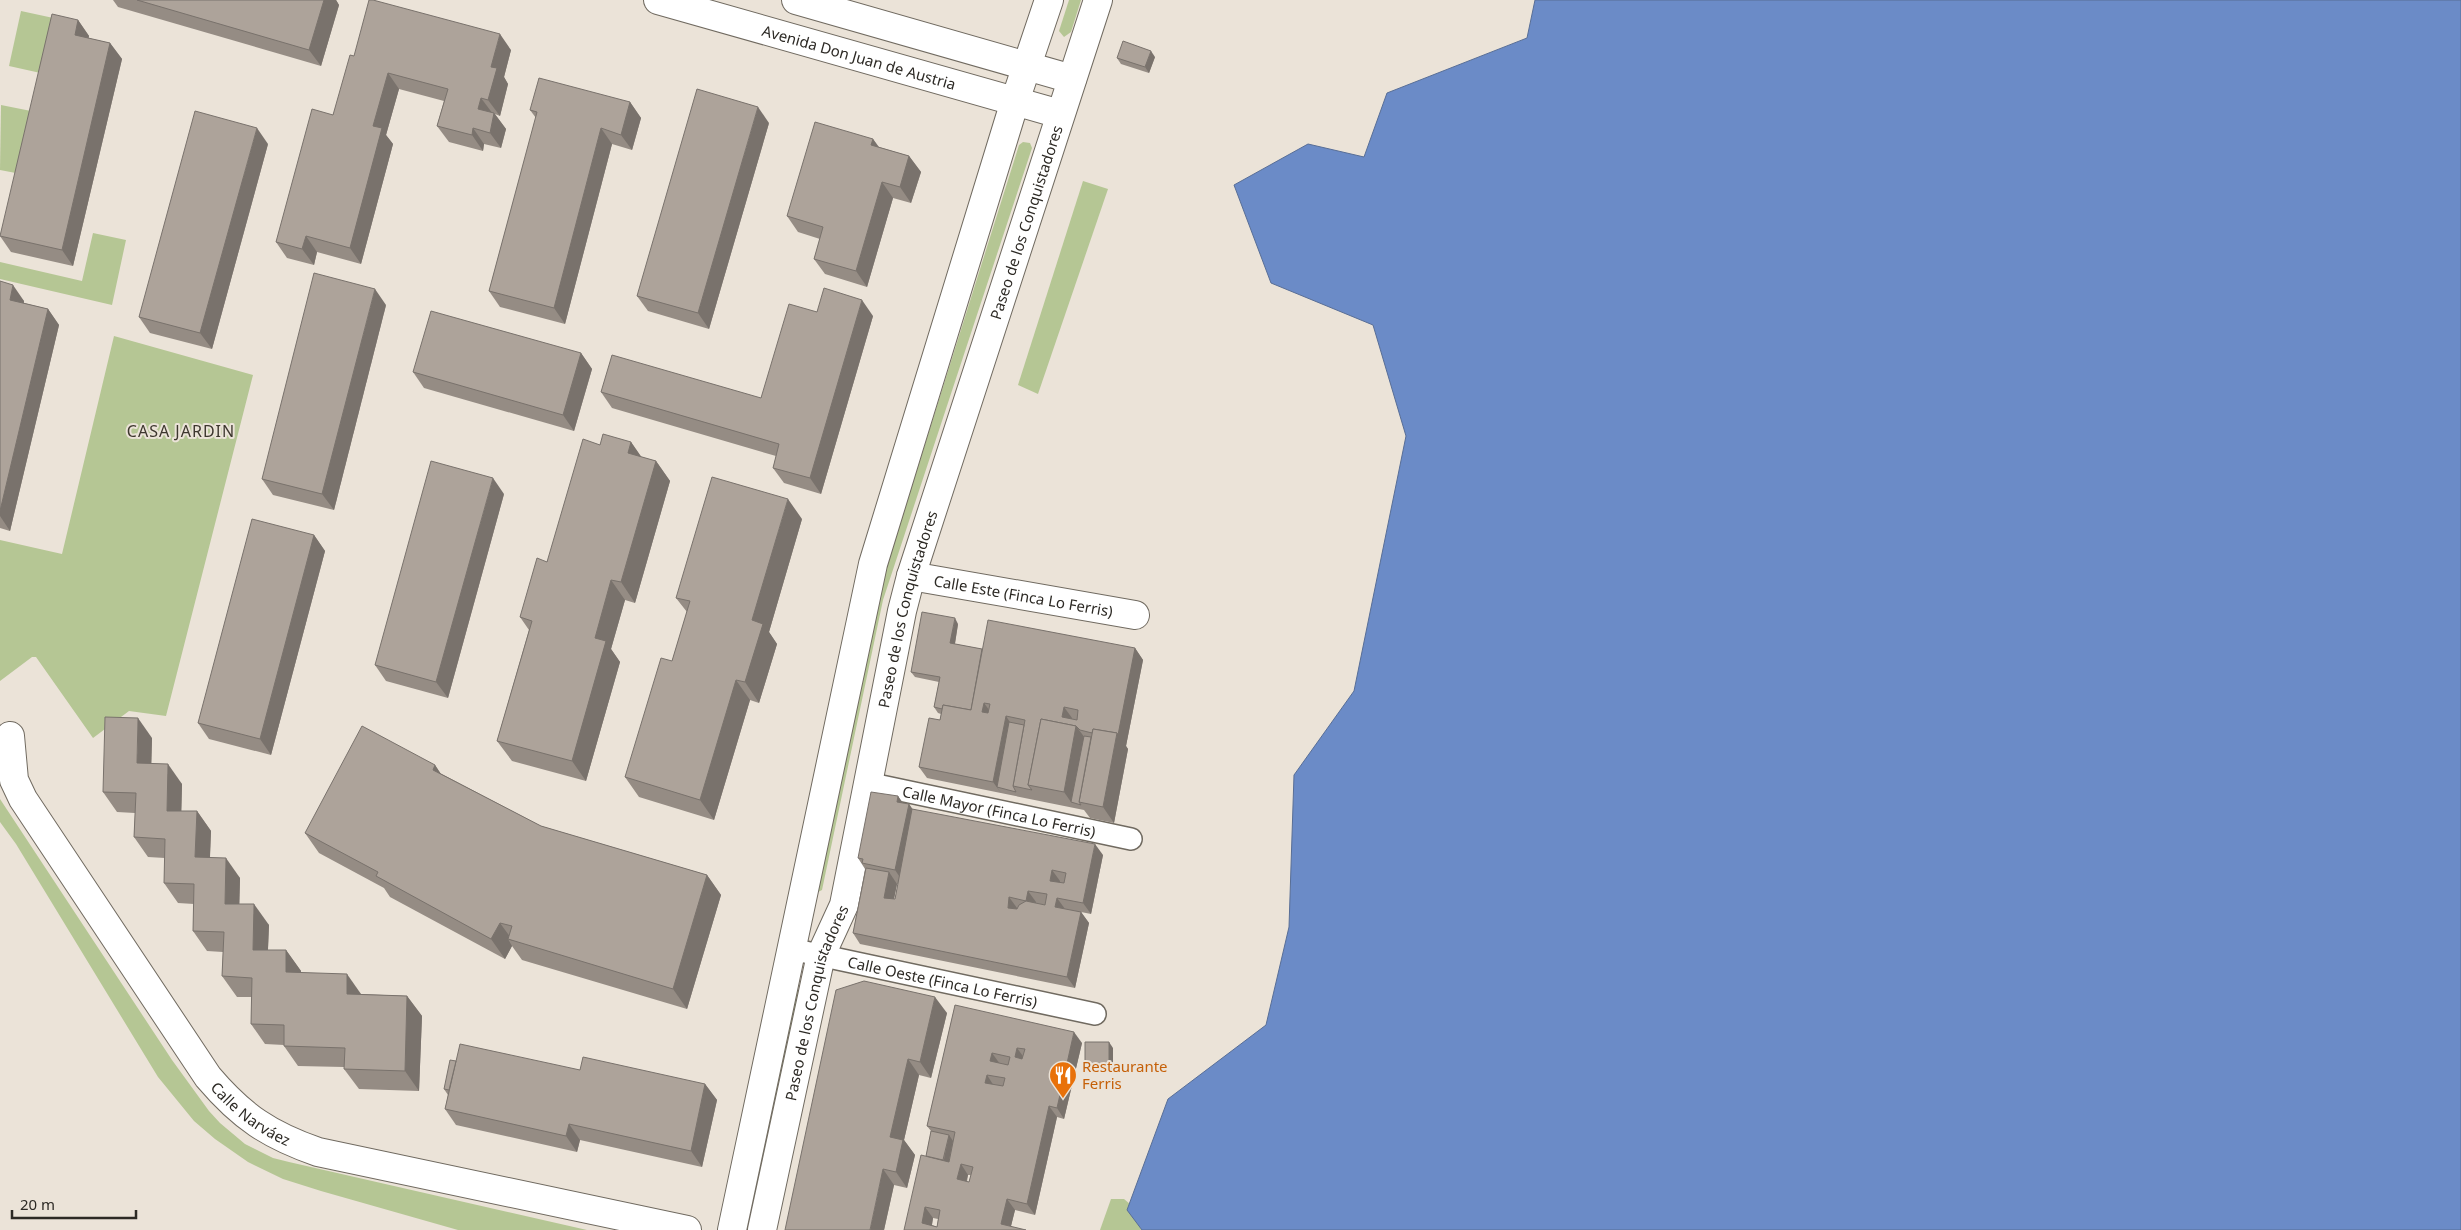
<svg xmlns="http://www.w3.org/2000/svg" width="2461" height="1230" viewBox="0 0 2461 1230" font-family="'Noto Sans',sans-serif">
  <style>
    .green { fill: #b5c694 }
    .water { fill: #6b8bc7; stroke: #586e96 }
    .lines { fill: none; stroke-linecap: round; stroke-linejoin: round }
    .service-casing { stroke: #706a60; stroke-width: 24 }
    .minor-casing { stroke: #706a60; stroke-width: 30 }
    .service { stroke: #fff; stroke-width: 21 }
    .minor { stroke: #fff; stroke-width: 28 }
    .wall { fill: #958c84; fill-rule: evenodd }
    .shaded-wall { fill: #79726c }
    .building { fill: #ada39a; stroke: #79726c; fill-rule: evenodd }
    .labels { text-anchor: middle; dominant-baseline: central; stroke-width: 4; stroke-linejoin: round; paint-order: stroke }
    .street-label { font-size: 15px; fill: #2d2a25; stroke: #ebe3d8 }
    .food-label { font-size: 15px; fill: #c56008; stroke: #ebe3d8; text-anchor: start }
    .neighbourhood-label { font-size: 16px; letter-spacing: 1px; fill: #3d372e; stroke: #ebe3d8 }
  </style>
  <rect width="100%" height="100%" fill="#ebe3d8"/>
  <g class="green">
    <path d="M1069,0H1081L1071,32L1064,37L1059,31Z"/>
    <path d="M21,11L58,19L45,74L9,66Z"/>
    <path d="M1,105L36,112L21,174L0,170Z"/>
    <path d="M1023,142L1030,143L1032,148L883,600L822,890L818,892L883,578L1019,145Z"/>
    <path d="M1083,181L1108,189L1038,394L1018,385Z"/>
    <path d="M93,233L126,240L112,305L0,279V262L82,281Z"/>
    <path d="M114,336L253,375L166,716L129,711L93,738L36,657H32L0,681V540L62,554Z"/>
    <path d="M0,799L172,1060L209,1111L220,1123L245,1144L273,1158L289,1162L587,1230H458L321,1191L283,1179L248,1162L215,1139L194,1121L158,1077L16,844L0,822Z"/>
    <path d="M797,990H800L756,1200L751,1199L795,994Z"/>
    <path d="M1111,1199H1124L1137,1210L1141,1230H1100Z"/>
  </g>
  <path class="water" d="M1535,0H2461V1230H1142L1127,1210L1168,1099L1266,1025L1289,927L1294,775L1354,691L1406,436L1373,325L1271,283L1234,185L1308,144L1364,157L1387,93L1527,38Z"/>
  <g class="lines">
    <g class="service-casing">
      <g id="service">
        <path id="s1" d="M867,783L1131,839"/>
        <path id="s2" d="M791,949L1095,1014"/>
      </g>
    </g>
    <g class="minor-casing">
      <g id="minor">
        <path id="s3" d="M658,0L1060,114"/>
        <path d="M796,0L1072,79"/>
        <path id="s4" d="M911,576L1135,615"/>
        <path id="s5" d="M10,736L14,780L23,799L208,1077C242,1117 269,1135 318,1152L687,1230"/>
        <path d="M732,1230L873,564L1015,101L1049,0"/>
        <path id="s6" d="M762,1230L821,955L844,905L902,611L911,576L1098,0"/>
      </g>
    </g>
    <use href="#service" class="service"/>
    <use href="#minor" class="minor"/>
  </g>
  <g class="wall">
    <path d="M113,0H336L339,5L321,66L118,7Z"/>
    <path d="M78,20L89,36L88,38L110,43L122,59L73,266L11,252L0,236Z"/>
    <path d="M511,50L504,77L508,84L500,116L495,114L506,129L501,148L484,144L483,151L449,142L437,126L444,101L399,89L386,135L393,144L361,264L317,252L314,265L287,258L276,242L333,115L354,56Z"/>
    <path d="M1155,57L1149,73L1121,64L1117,58Z"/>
    <path d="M630,102L641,118L632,150L612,144L565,324L500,307L489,291L536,118L530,110Z"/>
    <path d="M769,123L709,329L648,311L637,296Z"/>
    <path d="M873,139L879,147L909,156L921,172L911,203L893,198L867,287L825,274L814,259L820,239L798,232L787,216Z"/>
    <path d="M268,144L212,349L150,333L139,317Z"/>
    <path d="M0,281L24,301V303L48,309L59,325L10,531L0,528Z"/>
    <path d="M386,305L334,510L273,495L262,479Z"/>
    <path d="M817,312L873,316L821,494L784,483L773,468L776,456L612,408L601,392L761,398Z"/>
    <path d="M581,353L592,369L574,431L424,388L413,372Z"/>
    <path d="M631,442L641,457L656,461L670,481L635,603L625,600L611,649L620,662L586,781L512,761L497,741L529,630L520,617L547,562L600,445Z"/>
    <path d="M504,494L448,698L386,681L375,665Z"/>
    <path d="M802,519L769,632L777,644L759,703L750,700L714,820L639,797L625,777L672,661L687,612L676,598Z"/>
    <path d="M314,535L325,551L271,755L209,739L198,723Z"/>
    <path d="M958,624L955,644L982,649L1135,648L1143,660L1126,746L1128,749L1114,823L1090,818L1084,810L927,778L919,767L940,720L941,714L938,713L934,707L939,682L915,677L911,672Z"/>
    <path d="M152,738L151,763L182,784L181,811H197L211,831L210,858L240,878L239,904L269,925L268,950H286L301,971L300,972L361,994L407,996L422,1016L419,1091L359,1089L344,1069V1067L298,1066L284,1046V1045L265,1044L251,1024L252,997H237L222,976L223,952L207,951L193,931L194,904L178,903L164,883L165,858L148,857L134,837L135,813L117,812L103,792Z"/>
    <path d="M435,765L440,773L541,826L707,875L721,895L687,1009L522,960L512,946L505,959L390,897L384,888L319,853L305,833Z"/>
    <path d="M898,796L902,803L909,804L912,809L1103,855L1091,914L1081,912L1089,923L1075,988L860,944L853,933L865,869L858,858ZM897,884H898L895,899H894Z"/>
    <path d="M864,981L947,1013L931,1078L919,1075L904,1140L915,1155L907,1188L894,1185L884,1230Z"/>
    <path d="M955,1005L1082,1043L1064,1119L1057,1117L1035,1215L1015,1210L1011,1226L904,1230L926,1156L931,1131L927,1126ZM968,1175H971L969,1182H967ZM933,1218L938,1219L937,1227L932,1225Z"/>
    <path d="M1113,1048V1072L1089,1071L1085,1065Z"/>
    <path d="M456,1061L580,1070L705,1084L717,1100L702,1167L580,1140L577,1152L456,1125L445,1109L448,1095L444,1089Z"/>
  </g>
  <g class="shaded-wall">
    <path d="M324,0H336L339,5L321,66L309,50Z"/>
    <path d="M78,20L89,36L86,51L75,35Z"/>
    <path d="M500,34L511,50L504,77L508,84L500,116L488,100L491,67Z"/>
    <path d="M110,43L122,59L73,266L62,250Z"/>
    <path d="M1151,51L1155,57L1149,73L1145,67Z"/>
    <path d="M388,73L399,89L386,135L393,144L361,264L350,248L373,126Z"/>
    <path d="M481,98L493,114L478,109Z"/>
    <path d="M630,102L641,118L632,150L621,135Z"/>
    <path d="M758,107L769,123L709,329L698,313Z"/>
    <path d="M494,113L506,129L501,148L490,133Z"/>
    <path d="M257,128L268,144L212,349L200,333Z"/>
    <path d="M473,128L484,144L483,151L472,135Z"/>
    <path d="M601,128L612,144L565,324L554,308Z"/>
    <path d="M873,139L884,155L871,145Z"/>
    <path d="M909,156L921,172L911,203L900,187Z"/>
    <path d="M882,182L893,198L867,287L856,271Z"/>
    <path d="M306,236L317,252L314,265L302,249Z"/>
    <path d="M13,285L24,301L21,316L10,300Z"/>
    <path d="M375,289L386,305L334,510L322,494Z"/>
    <path d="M862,300L873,316L821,494L810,478Z"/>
    <path d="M48,309L59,325L10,531L0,516V511Z"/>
    <path d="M581,353L592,369L574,431L563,415Z"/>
    <path d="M631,442L645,462L628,453Z"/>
    <path d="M656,461L670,481L635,603L621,582Z"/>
    <path d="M493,478L504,494L448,698L436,682Z"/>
    <path d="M788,499L802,519L769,632L777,644L759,703L745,682L752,620Z"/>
    <path d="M314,535L325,551L271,755L260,739Z"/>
    <path d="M611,580L625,600L611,649L620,662L586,781L572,761L595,638Z"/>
    <path d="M955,618L958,624L954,649L950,643Z"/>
    <path d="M1135,648L1143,660L1126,746L1128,749L1114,823L1103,807L1117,733Z"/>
    <path d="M736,680L750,700L714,820L700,800Z"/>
    <path d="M984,703L992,714L982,712Z"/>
    <path d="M1064,707L1072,718L1070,728L1062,717Z"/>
    <path d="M1006,716L1013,727L997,787L1001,793L993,782Z"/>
    <path d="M138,718L152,738L151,783L137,763Z"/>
    <path d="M1076,726L1088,742L1071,802L1064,792Z"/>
    <path d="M168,764L182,784L181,831L167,811Z"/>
    <path d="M435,765L449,786L433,770Z"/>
    <path d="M898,796L908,810L909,804L920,820L906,886L895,870L897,802Z"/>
    <path d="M197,811L211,831L209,877L195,857Z"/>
    <path d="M1095,844L1103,855L1091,914L1083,903Z"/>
    <path d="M226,858L240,878L239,924L225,904Z"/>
    <path d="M1052,870L1060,881L1058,892L1050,881Z"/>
    <path d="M889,872L897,884L892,909L884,898Z"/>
    <path d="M707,875L721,895L687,1009L673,989Z"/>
    <path d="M1028,891L1036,902L1034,912L1026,901Z"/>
    <path d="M1009,897L1017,908L1015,919L1008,908Z"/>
    <path d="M1057,898L1065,909L1055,907Z"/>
    <path d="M254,904L269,925L267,970L253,950Z"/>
    <path d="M1081,912L1089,923L1075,988L1067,977Z"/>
    <path d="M500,923L513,941L508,939L512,946L505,959L491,939Z"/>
    <path d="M286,950L301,971L300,992L286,972Z"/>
    <path d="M347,974L361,994H347Z"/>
    <path d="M407,996L422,1016L419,1091L405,1071Z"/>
    <path d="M935,997L947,1013L931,1078L920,1062Z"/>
    <path d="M1074,1032L1082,1043L1064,1119L1057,1108Z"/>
    <path d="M1109,1042L1113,1048V1072L1109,1066Z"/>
    <path d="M1017,1048L1025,1059L1022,1068L1015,1057Z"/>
    <path d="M992,1053L1000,1064L990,1061Z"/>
    <path d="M908,1059L919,1075L904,1140L915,1155L907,1188L896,1172L890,1137Z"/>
    <path d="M987,1075L994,1086L985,1083Z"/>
    <path d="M705,1084L717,1100L702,1167L691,1151Z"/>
    <path d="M1049,1106L1057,1117L1035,1215L1027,1204Z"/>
    <path d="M569,1124L580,1140L577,1152L566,1136Z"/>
    <path d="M949,1135L953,1141L947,1170L943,1164Z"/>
    <path d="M961,1164L968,1175L964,1190L957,1179Z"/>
    <path d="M883,1169L894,1185L884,1230H870Z"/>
    <path d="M1007,1199L1015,1210L1010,1230L1001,1224Z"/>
    <path d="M925,1207L933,1218L931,1230L922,1223Z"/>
  </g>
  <g class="building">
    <path d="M137,0H324L309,50Z"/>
    <path d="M369,0H373L500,34L491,67L497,68L488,100L481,98L478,109L494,113L490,133L473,128L472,135L437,126L448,89L388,73L373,126L382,128L350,248L306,236L302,249L276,242L312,109L333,115L350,55L354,56Z"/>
    <path d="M52,14L78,20L75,35L110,43L62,250L0,236Z"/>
    <path d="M1123,41L1151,51L1145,67L1117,58Z"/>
    <path d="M539,78L630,102L621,135L601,128L554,308L489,291L537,112L530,110Z"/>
    <path d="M697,89L758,107L698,313L637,296Z"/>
    <path d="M195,111L257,128L200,333L139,317Z"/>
    <path d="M815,122L873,139L871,145L909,156L900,187L882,182L856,271L814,259L823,227L787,216Z"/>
    <path d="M314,273L375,289L322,494L262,479Z"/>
    <path d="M0,281L13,285L10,300L48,309L0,511Z"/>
    <path d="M824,288L862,300L810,478L773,468L779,444L601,392L612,355L761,398L789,304L817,312Z"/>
    <path d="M431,311L581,353L563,415L413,372Z"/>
    <path d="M603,434L631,442L628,453L656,461L621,582L611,580L595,638L606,641L572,761L497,741L532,621L520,617L537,558L547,562L583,439L600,445Z"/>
    <path d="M431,461L493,478L436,682L375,665Z"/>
    <path d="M712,477L788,499L752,620L763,624L745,682L736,680L700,800L625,777L661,658L672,661L690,601L676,598Z"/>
    <path d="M252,519L314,535L260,739L198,723Z"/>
    <path d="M922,612L955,618L950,643L982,649L971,710L943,705L942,709L934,707L940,677L911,672Z"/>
    <path d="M988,620L1135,648L1118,735L1117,733L1093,729L1092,733L1080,730L1076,726L1041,719L1028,785L1032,790L1013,786L1025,720L1006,716L993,782L919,767L929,718L940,720L943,705L971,710ZM984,703L990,704L988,713L982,712ZM1064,707L1078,710L1077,720L1062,717Z"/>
    <path d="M105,717L138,718L137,763L168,764L167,811H197L195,857L226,858L225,904H254L253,950H286V972L347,974V994L407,996L405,1071L344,1069L345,1048L284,1046V1025L251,1024L252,978L222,976L224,932L193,931L194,884L164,883L165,839L134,837L136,793L103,792Z"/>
    <path d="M1041,719L1076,726L1064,792L1028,785Z"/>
    <path d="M1009,722L1024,725L1013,786L1016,792L997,787Z"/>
    <path d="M362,726L435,765L433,770L541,826L707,875L673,989L508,939L512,926L500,923L491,939L376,876L378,872L305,833Z"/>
    <path d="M1093,729L1117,733L1103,807L1079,802Z"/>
    <path d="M1084,736L1091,737L1079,802L1081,805L1071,802Z"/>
    <path d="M871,792L898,796L897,802L909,804L895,870L862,863L863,859L858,858Z"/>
    <path d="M912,809L1095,844L1083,903L1057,898L1055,907L1081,912L1067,977L853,933L866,868L889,872L884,898L895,899ZM1052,870L1066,873L1064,883L1050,881ZM1028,891L1047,894L1045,905L1026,901L1019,905L1017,909L1008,908L1009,897L1026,901Z"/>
    <path d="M864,981L935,997L920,1062L908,1059L890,1137L903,1140L896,1172L883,1169L870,1230H785L836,990Z"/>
    <path d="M955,1005L1074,1032L1057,1108L1049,1106L1027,1204L1007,1199L1001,1224L1026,1230H904L921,1155L949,1162L955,1132L927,1126ZM1017,1048L1025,1049L1022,1059L1015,1057ZM992,1053L1010,1057L1008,1065L990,1061ZM987,1075L1005,1078L1003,1086L985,1083ZM961,1164L973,1167L969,1182L957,1179ZM925,1207L940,1210L937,1227L922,1223Z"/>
    <path d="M1085,1042H1109V1066L1085,1065Z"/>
    <path d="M460,1044L580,1070L583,1057L705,1084L691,1151L569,1124L566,1136L445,1109Z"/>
    <path d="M450,1060L456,1061L449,1090L444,1089Z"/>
    <path d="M931,1131L949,1135L943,1160L926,1156Z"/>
  </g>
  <defs>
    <g id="restaurant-pin" transform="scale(1.4375)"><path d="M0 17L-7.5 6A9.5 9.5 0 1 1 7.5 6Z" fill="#e8710a" stroke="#ebe3d8"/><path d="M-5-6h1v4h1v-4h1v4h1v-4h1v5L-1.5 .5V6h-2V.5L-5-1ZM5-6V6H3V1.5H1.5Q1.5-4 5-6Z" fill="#fff"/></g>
  </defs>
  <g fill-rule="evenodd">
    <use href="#restaurant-pin" x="1063" y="1075"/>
  </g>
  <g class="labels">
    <g class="street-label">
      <text stroke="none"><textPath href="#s3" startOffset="209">Avenida Don Juan de Austria</textPath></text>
      <text stroke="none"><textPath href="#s6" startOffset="1044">Paseo de los Conquistadores</textPath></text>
      <text stroke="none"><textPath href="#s4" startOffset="114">Calle Este (Finca Lo Ferris)</textPath></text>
      <text stroke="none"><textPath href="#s6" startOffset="639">Paseo de los Conquistadores</textPath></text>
      <text stroke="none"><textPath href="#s1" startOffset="135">Calle Mayor (Finca Lo Ferris)</textPath></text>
      <text stroke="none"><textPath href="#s2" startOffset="155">Calle Oeste (Finca Lo Ferris)</textPath></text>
      <text stroke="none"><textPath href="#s6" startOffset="234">Paseo de los Conquistadores</textPath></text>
      <text stroke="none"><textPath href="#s5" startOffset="456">Calle Narváez</textPath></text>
    </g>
    <g class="food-label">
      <text x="1082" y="1066">Restaurante<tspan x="1082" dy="17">Ferris</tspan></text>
    </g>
    <g class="neighbourhood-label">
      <text x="181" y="431">CASA JARDIN</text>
    </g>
  </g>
  <path d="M12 1210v8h124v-8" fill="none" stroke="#2d2a25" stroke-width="2.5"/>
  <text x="20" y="1210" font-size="15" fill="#2d2a25" stroke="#ebe3d8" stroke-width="4" paint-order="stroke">20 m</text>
</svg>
